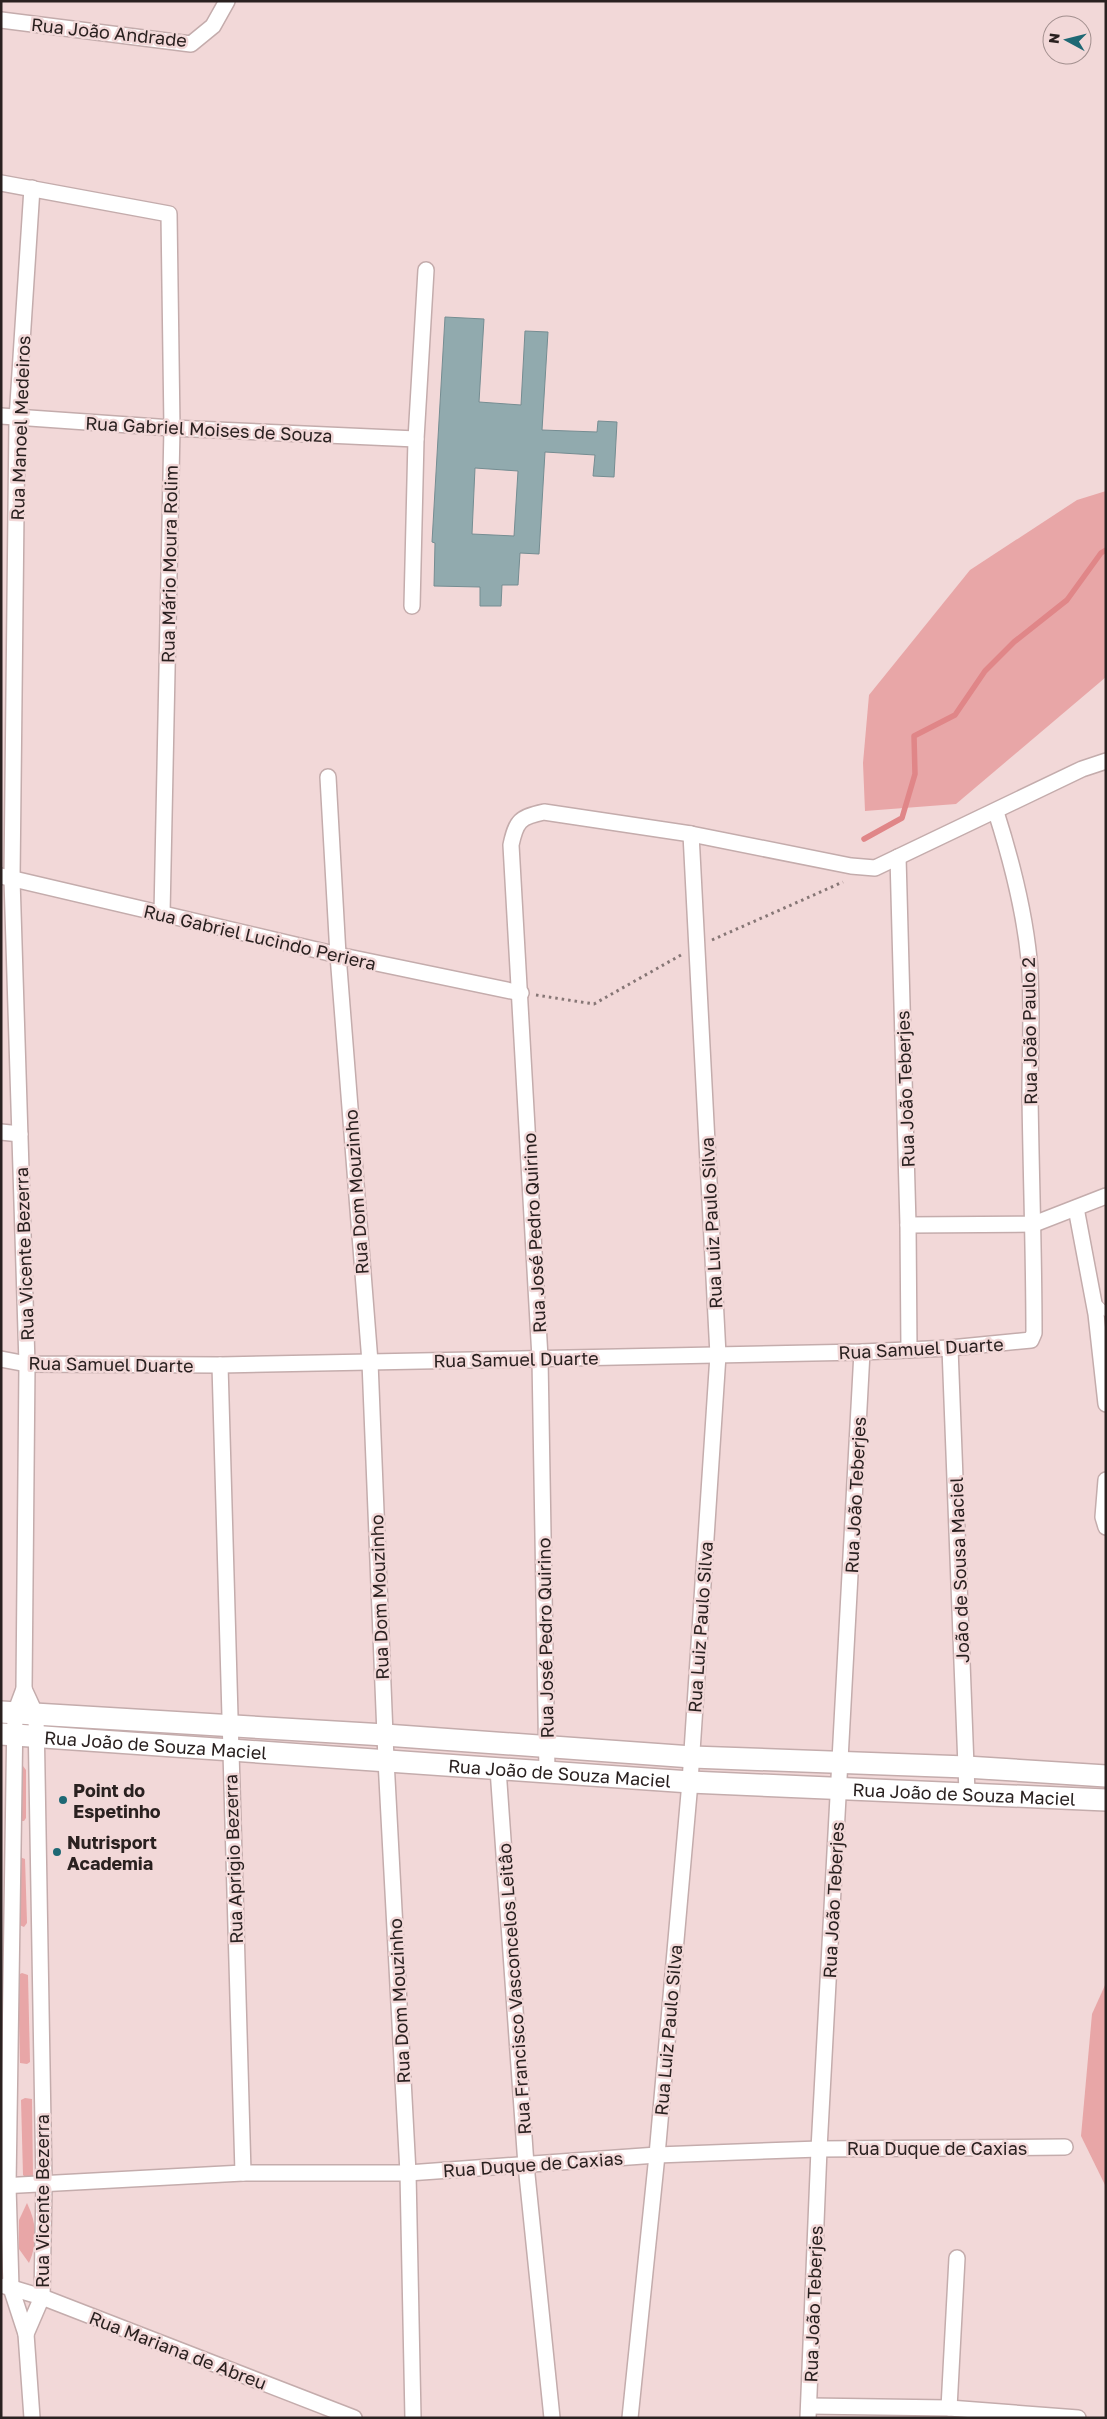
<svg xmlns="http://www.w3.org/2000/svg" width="1107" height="2419" viewBox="0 0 1107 2419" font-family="'Golos Text',sans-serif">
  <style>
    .green { fill: #e8a6a7 }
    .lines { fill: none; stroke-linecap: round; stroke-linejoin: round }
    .stream { stroke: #e08688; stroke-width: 5.5 }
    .building { fill: #91aaae; stroke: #758d92; fill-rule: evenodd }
    .lane-casing { stroke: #c4acac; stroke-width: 10 }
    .street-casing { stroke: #c4acac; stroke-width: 18 }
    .secondary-casing { stroke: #c4acac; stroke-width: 24 }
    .path { stroke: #867675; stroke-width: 3; stroke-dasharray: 2.5 4; stroke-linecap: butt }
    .lane { stroke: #fff; stroke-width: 8 }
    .street { stroke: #fff; stroke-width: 15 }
    .secondary { stroke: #fff; stroke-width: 21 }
    .poi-dot { fill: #1e6874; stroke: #f2d8d8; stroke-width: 2 }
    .labels { text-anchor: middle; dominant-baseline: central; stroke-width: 5; stroke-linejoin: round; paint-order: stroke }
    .street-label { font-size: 18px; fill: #2a2120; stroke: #f2d8d8 }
    .poi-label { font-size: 18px; font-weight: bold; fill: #2a2120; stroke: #f2d8d8; text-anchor: start }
  </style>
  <rect width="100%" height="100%" fill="#f2d8d8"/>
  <g class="green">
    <path d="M1106,491V677L956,804L865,811L863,763L869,695L970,570L1077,500Z"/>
    <path d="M18,1766H23L26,1770V1818L24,1821H19Z"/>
    <path d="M17,1856L25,1859L27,1923L24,1927L17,1924Z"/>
    <path d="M22,1973L28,1975L30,2062L27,2064L20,2063L18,1975Z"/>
    <path d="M1106,1983V2187L1081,2136L1092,2014Z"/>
    <path d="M25,2098L32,2099L33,2176L26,2178L23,2175L21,2100Z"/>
    <path d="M27,2203C37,2224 38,2242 29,2263L19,2249V2220Z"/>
  </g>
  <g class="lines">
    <path class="stream" d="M864,839L902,818L915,774L914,736L955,715L985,671L1014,642L1067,600L1101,553L1106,550"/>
  </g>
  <path class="building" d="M445,317L484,319L479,402L521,405L525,331L548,332L542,430L597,432L598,421L617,422L614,477L593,476L595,455L545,452L539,554L520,553L518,585H502L501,606H480V587L434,586L435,543L432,542ZM475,468L518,471L514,536L472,534Z"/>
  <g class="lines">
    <g class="lane-casing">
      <path id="lane" d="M1096,1302L1106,1312"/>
    </g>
    <g class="street-casing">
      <g id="street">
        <path d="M1,20L191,44L213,26L227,1"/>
        <path d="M1,183L169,214L172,428L162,914"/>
        <path d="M1,416L172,428L416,439"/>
        <path d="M412,606L416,439L426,270"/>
        <path d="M328,777L338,955L370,1362L386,1760L408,2173L413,2418"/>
        <path d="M898,857L908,1225L909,1350"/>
        <path d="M1,876L338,955L521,993"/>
        <path d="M1,1132L20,1134"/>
        <path d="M1076,1208L1096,1314L1106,1404"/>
        <path d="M908,1225L1034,1224L1106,1196"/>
        <path d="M950,1348L967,1793"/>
        <path d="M1,1359L27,1364L220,1365L862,1352L950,1348L1031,1340L1034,1333C1034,1254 1031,1174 1030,1095C1030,1050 1033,1004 1029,959C1024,909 1011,859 996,812"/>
        <path d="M220,1365L243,2173"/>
        <path d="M1106,1480L1103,1517L1106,1527"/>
        <path d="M24,1689L36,1715L44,2184L42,2297L26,2334"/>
        <path d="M498,1769L526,2165L552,2418"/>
        <path d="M547,1772L540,1358L511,845C516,821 520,817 544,812L691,834L851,866L875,868L1082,769L1106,761"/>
        <path d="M1,2186L243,2173H408L657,2155L819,2149L1065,2147"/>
        <path d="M5,2286L42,2297L354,2418"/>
        <path d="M809,2406L949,2408L1078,2418"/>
        <path d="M949,2408L957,2258"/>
        <path d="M32,2418L26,2334L11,2288L8,2186L15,1713L24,1689L27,1364L12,879L17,419L32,188"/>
        <path d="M630,2418L657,2155L690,1782L718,1355L691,834"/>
        <path d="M808,2418L819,2149L862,1352"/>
      </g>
    </g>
    <g class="secondary-casing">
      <g id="secondary">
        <path d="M1,1712L385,1735L692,1757L966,1767L1106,1776"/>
        <path id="s1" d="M1,1734L690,1782L1106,1800"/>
      </g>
    </g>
    <g class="path">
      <path d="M712,940L843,882"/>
      <path d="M536,995L594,1004L681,955"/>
    </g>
    <use href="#lane" class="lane"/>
    <use href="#street" class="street"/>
    <use href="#secondary" class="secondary"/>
  </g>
  <g class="poi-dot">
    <circle cx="63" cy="1800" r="5"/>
    <circle cx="57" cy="1852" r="5"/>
  </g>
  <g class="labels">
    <g class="street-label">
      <text transform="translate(109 32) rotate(6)">Rua João Andrade</text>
      <text transform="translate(20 428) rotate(-88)">Rua Manoel Medeiros</text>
      <text transform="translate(209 429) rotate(3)">Rua Gabriel Moises de Souza</text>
      <text transform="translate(169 564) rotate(-89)">Rua Mário Moura Rolim</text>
      <text transform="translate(260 937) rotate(13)">Rua Gabriel Lucindo Periera</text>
      <text transform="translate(1029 1031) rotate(-91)">Rua João Paulo 2</text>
      <text transform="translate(905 1089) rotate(-92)">Rua João Teberjes</text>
      <text transform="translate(356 1192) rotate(-94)">Rua Dom Mouzinho</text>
      <text transform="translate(711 1223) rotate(-93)">Rua Luiz Paulo Silva</text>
      <text transform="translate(534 1233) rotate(-93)">Rua José Pedro Quirino</text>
      <text transform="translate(24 1254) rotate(-92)">Rua Vicente Bezerra</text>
      <text transform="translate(921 1348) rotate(-3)">Rua Samuel Duarte</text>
      <text transform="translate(516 1359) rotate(-1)">Rua Samuel Duarte</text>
      <text transform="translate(111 1364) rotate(1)">Rua Samuel Duarte</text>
      <text transform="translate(855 1495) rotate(-87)">Rua João Teberjes</text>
      <text transform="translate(959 1570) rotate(-92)">João de Sousa Maciel</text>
      <text transform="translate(379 1597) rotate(-92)">Rua Dom Mouzinho</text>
      <text transform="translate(700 1627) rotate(-86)">Rua Luiz Paulo Silva</text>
      <text transform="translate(545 1638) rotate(-91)">Rua José Pedro Quirino</text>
      <text stroke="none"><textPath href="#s1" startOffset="155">Rua João de Souza Maciel</textPath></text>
      <text stroke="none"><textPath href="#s1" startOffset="560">Rua João de Souza Maciel</textPath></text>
      <text stroke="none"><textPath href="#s1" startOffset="965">Rua João de Souza Maciel</textPath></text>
      <text transform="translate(233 1859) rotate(-92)">Rua Aprigio Bezerra</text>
      <text transform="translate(833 1900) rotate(-87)">Rua João Teberjes</text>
      <text transform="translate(514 1989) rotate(-94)">Rua Francisco Vasconcelos Leitâo</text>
      <text transform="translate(399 2001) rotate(-93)">Rua Dom Mouzinho</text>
      <text transform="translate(668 2030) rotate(-85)">Rua Luiz Paulo Silva</text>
      <text x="937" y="2148">Rua Duque de Caxias</text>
      <text transform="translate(533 2164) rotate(-4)">Rua Duque de Caxias</text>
      <text transform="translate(42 2201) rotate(-90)">Rua Vicente Bezerra</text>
      <text transform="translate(813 2304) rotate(-88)">Rua João Teberjes</text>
      <text transform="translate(178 2350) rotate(21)">Rua Mariana de Abreu</text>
    </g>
    <g class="poi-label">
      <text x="73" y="1790">Point do<tspan x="73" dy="21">Espetinho</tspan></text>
      <text x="67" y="1842">Nutrisport<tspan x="67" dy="21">Academia</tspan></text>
    </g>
  </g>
  <rect width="1107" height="2419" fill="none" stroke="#2a2120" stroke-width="5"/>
  <g transform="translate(1067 40) rotate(277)"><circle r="24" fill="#f2d8d8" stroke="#a28f8e"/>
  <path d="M0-4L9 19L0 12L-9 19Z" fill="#1e6874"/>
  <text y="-8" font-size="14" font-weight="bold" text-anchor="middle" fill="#2a2120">N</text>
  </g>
</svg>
